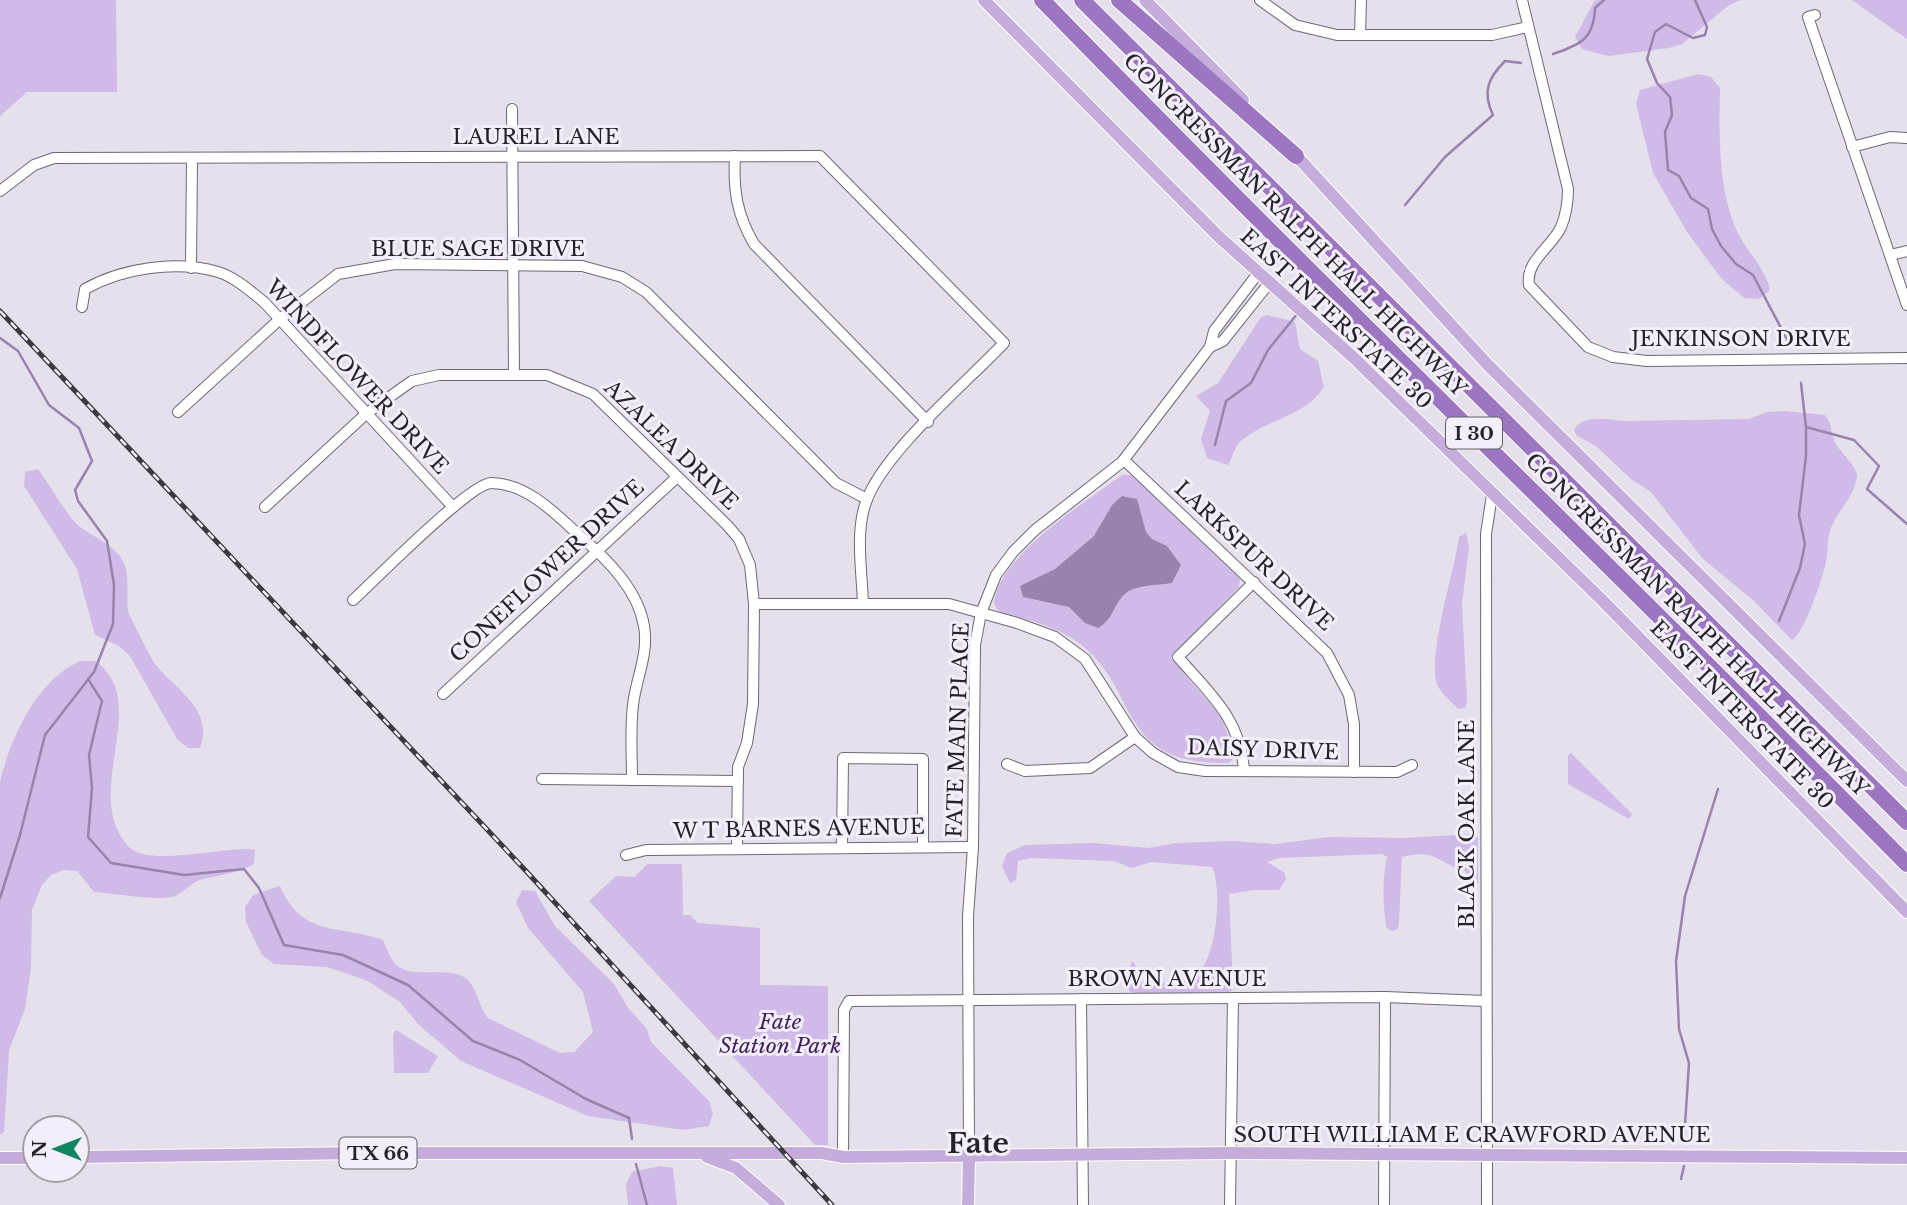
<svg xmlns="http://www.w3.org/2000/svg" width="1907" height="1205" viewBox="0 0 1907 1205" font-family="'Libre Baskerville',serif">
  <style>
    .green { fill: #d0bae7 }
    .water { fill: #9882ae }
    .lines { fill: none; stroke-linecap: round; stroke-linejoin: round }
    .stream { stroke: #9882ae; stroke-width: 2.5 }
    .minor-casing { stroke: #6e6874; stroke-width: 12 }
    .major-casing { stroke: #fff; stroke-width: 14 }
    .highway-casing { stroke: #fff; stroke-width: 18 }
    .minor { stroke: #fff; stroke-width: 10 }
    .major { stroke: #c4adda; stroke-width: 12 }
    .highway { stroke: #9d76c1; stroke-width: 16 }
    .rail-casing { stroke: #3c393f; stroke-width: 5 }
    .rail { stroke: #f4eefb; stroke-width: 2.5; stroke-dasharray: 8; stroke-linecap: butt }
    .labels { text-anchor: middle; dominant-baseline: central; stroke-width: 6; stroke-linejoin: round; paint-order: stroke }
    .shield { fill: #f4eefb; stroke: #646067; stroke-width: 2 }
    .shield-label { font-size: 19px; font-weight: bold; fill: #262328 }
    .street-label { font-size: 21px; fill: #262328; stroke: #f4eefb }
    .park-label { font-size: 21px; font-style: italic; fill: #3d1e56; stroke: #f4eefb }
    .district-label { font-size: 28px; font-weight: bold; fill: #262328; stroke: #f4eefb }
  </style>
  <rect width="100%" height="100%" fill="#e6e0ed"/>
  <g class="green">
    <path d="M0,0H116L117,92H27L0,116Z"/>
    <path d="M1595,0H1741L1729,5L1682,44L1669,48L1608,56L1582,49L1575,37Z"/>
    <path d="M1852,0H1907V39Z"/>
    <path d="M1698,74L1711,77L1720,88C1719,134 1718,186 1736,229C1745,250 1765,267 1770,290L1759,299L1744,298L1721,278L1687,232L1653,173L1636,104L1640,90Z"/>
    <path d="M1267,315L1295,322L1300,349L1318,361L1324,387C1305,417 1268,418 1241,441C1234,447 1233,457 1228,465L1207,458L1201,439L1210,411L1196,396L1218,383L1261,317Z"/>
    <path d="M1786,411L1825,415C1833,423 1830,435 1836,444C1841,453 1857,466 1857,476C1855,499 1833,514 1829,535C1827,543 1828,553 1826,562C1823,577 1804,634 1792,640L1754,601L1703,559L1651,492L1632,480L1596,446L1577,436L1574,430C1582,414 1608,419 1623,421L1749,419L1767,412Z"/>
    <path d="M38,469C48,482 69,519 79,526C94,538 115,544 124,563C130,576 126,597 128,612C129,615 152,660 155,664C174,688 215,710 200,748H188L177,739L130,656L119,646L95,635L77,569L24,486L25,472Z"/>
    <path d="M1122,475H1131L1240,579L1239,587L1171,658L1220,715L1236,755L1229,763C1112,765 1143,688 1075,640C1059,630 1043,624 1025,619C1018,617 1005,616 999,611C997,610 995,605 994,602C999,555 1086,502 1122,475Z"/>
    <path d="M1466,533L1469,546L1462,604L1467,702L1465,708L1458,709C1452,702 1440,693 1437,684C1428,652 1454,573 1459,537Z"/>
    <path d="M80,661H95C154,702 79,794 129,847C149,868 229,845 255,850L254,864C238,873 221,875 203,879C191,882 185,892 175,896C158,902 113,893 94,892L77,871L64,870L51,875L42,885L32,910L31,968L25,1009L9,1050L4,1132L0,1135V782C10,738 37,680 80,661Z"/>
    <path d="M1571,753L1632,814L1629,819L1568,784V755Z"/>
    <path d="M1473,834L1478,837V883L1474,889L1465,871C1438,863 1436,848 1402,857L1399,922L1398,929L1392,931L1386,927C1383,903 1382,881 1387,857L1382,854L1280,858L1267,862L1284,872L1286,879L1279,890H1253L1229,894L1233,986L1231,992L1218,994L1137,993L1130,992L1125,980L1132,961L1136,966L1137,980L1143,982C1155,983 1180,984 1191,979C1217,967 1223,889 1212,867L1151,862L1132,868L1113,861L1031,858L1018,861L1016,880L1010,883L1002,866L1007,853L1025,845L1093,843L1148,848L1176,843L1233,841L1275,844L1329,837L1405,838Z"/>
    <path d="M648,864H682L683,915H690L698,923L760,928V985L828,986V1145H815L589,901L616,876L634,877Z"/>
    <path d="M280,886C302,938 339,924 383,940C386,947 390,958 395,964C412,980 445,966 464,977C477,985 478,1006 488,1018L560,1053L574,1052L593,1032L583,992L528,928L516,902L522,890L535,891L555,926L614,984L628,1008L647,1029L651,1042L709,1101L713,1113L709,1126L683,1130L588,1116L461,1061L418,1024L400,1002L366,980L327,967L274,964L262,955L246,922L245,907L253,895Z"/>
    <path d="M396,1030L438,1056L428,1073H394L393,1034Z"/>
    <path d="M660,1166L673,1168L677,1205H628L626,1184L632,1172Z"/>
  </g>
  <path class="water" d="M1122,496L1137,499L1146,532L1152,539L1167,546L1181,565L1172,583C1160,585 1140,585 1129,591C1113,601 1115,619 1098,628L1085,623L1069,607L1023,597L1020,586L1055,569L1094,536L1112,505Z"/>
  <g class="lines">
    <g class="stream">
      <path d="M1695,0L1707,27L1705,35L1693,38L1666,24L1655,32L1647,59L1657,83L1670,97L1672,115L1665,132L1668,170L1679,176L1691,198L1708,209L1712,229L1721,246L1736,264L1753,275L1789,343"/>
      <path d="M1553,54C1580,45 1594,39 1595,8L1604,0"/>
      <path d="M1405,205L1445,157L1493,115C1482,92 1488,78 1505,61L1521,63"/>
      <path d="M0,338L18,351L49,405L79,428L92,461L75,490L78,501L107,541L114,585L113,624L94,672L45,735L20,835L0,898"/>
      <path d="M1801,383L1806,427L1854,440L1879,466L1867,489L1907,524"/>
      <path d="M1215,445L1226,401L1251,383L1268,350L1298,313"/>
      <path d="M1779,621L1800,568L1805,544L1799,515L1806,456V427"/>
      <path d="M88,679L102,701L89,755L92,788L88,837L111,863L184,875L244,869L259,888L284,945L343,955L408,985L473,1041L520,1060L586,1099L629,1118L632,1139"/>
      <path d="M1684,1141L1689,1063L1679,1029L1676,961L1685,896L1718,789"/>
      <path d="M636,1164L647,1205"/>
      <path d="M1681,1179L1684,1166"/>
    </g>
    <g class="minor-casing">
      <g id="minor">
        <path d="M1260,0L1295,25L1337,35H1492L1528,27"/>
        <path d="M1522,0L1568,189C1568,202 1566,215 1561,227C1552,247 1525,261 1529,285L1588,347L1613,357L1647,361L1907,358"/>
        <path d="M1815,15L1808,17L1907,305"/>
        <path d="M1360,35L1361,0"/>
        <path d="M512,109L514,375"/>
        <path d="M1852,147L1890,137L1907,138"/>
        <path d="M735,156C733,190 737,215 754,244L928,422"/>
        <path d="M0,191L34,165L54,158L820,156L1004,343C966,383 883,453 866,502C855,532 862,572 863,604"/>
        <path d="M1890,255L1907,251"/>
        <path d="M191,268L192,158"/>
        <path d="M82,307L85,289C122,268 176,260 218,272C235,277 250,291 264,302L453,507"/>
        <path d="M1210,347L1223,341L1270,282"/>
        <path d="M178,412L280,319L338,274L395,264L582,266L622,277L646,292L836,483L867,499"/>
        <path d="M1124,460L1327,653L1349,695L1354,724V772"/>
        <path d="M265,507L367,413L412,381L439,375H547L593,394L727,525L739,539L750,565L754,604L753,704L747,743L738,767L737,849"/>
        <path d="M353,600C374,581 469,484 491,483C527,483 557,515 581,537C608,560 638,590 644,626C649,654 636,678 633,705C630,730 632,755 632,780"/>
        <path d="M754,604H949L1017,623L1055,637L1085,659L1135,737L1153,753L1178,767L1205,771L1397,772L1412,765"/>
        <path d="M443,694L677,477"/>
        <path d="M1007,764L1025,771L1090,768L1135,737"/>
        <path d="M1244,771C1241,719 1210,694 1178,657L1254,582"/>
        <path d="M542,779L738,781"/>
        <path d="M842,848L843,758L923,759V847"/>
        <path d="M626,855L646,850L973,847"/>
        <path d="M1081,999L1083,1205"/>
        <path d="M969,1156L968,916L973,847L975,645L981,613L996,575L1013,552L1035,530L1122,462L1210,347L1214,331L1259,272"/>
        <path d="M843,1157L844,1010L849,1001L1385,997L1485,1001"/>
        <path d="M1230,1205L1233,998"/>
        <path d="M1384,1205L1385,997"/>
        <path d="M1487,1205L1486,534L1492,495"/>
      </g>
    </g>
    <g class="major-casing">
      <g id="major">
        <path d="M984,0L1218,236L1355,359L1603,601L1907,912"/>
        <path d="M1145,0L1243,100"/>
        <path d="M1292,151L1487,364L1907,781"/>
        <path d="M77,1157L364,1153H822L843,1157L1230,1153L1907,1158"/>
        <path d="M707,1157L736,1168L779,1205"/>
        <path d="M0,1158H35"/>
        <path d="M968,1205L969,1156"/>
      </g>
    </g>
    <g class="highway-casing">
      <g id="highway">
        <path d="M1042,0C1326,292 1620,574 1907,864"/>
        <path d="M1082,0L1907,822"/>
        <path d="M1119,0L1296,156"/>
      </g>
    </g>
    <use href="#minor" class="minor"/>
    <use href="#major" class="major"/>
    <use href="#highway" class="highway"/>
    <g class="rail-casing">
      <path id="rail" d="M0,311L526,871L832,1205"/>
    </g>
    <use href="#rail" class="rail"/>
  </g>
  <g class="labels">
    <g class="shield">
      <rect x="1446" y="417.5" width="56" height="31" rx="5"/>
      <rect x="339.5" y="1137.5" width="77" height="31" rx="5"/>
    </g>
    <g class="shield-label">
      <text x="1474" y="433">I 30</text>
      <text x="378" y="1153">TX 66</text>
    </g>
    <g class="street-label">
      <text x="536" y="137">LAUREL LANE</text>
      <text transform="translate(1295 225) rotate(45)">CONGRESSMAN RALPH HALL HIGHWAY</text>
      <text x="478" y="249">BLUE SAGE DRIVE</text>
      <text transform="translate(1336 319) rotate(43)">EAST INTERSTATE 30</text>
      <text x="1741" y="339">JENKINSON DRIVE</text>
      <text transform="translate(357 377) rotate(47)">WINDFLOWER DRIVE</text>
      <text transform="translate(671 445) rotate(44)">AZALEA DRIVE</text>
      <text transform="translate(1254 556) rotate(43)">LARKSPUR DRIVE</text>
      <text transform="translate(547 571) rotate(-43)">CONEFLOWER DRIVE</text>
      <text transform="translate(1697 625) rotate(45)">CONGRESSMAN RALPH HALL HIGHWAY</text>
      <text transform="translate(1742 715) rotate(46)">EAST INTERSTATE 30</text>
      <text transform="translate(958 730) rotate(-88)">FATE MAIN PLACE</text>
      <text transform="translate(1263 750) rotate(2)">DAISY DRIVE</text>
      <text transform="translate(1467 824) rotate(-90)">BLACK OAK LANE</text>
      <text transform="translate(799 829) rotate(-1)">W T BARNES AVENUE</text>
      <text x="1167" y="979">BROWN AVENUE</text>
      <text x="1472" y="1135">SOUTH WILLIAM E CRAWFORD AVENUE</text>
    </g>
    <g class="park-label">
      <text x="780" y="1022">Fate<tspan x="780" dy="24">Station Park</tspan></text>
    </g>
    <g class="district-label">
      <text x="978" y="1143">Fate</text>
    </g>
  </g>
  <g transform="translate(56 1149) rotate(270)"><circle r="33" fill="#f4eefb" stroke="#a29da7" stroke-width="2"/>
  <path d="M0-5L12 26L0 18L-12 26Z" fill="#118462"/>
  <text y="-10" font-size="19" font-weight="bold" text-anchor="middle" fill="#262328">N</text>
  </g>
</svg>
